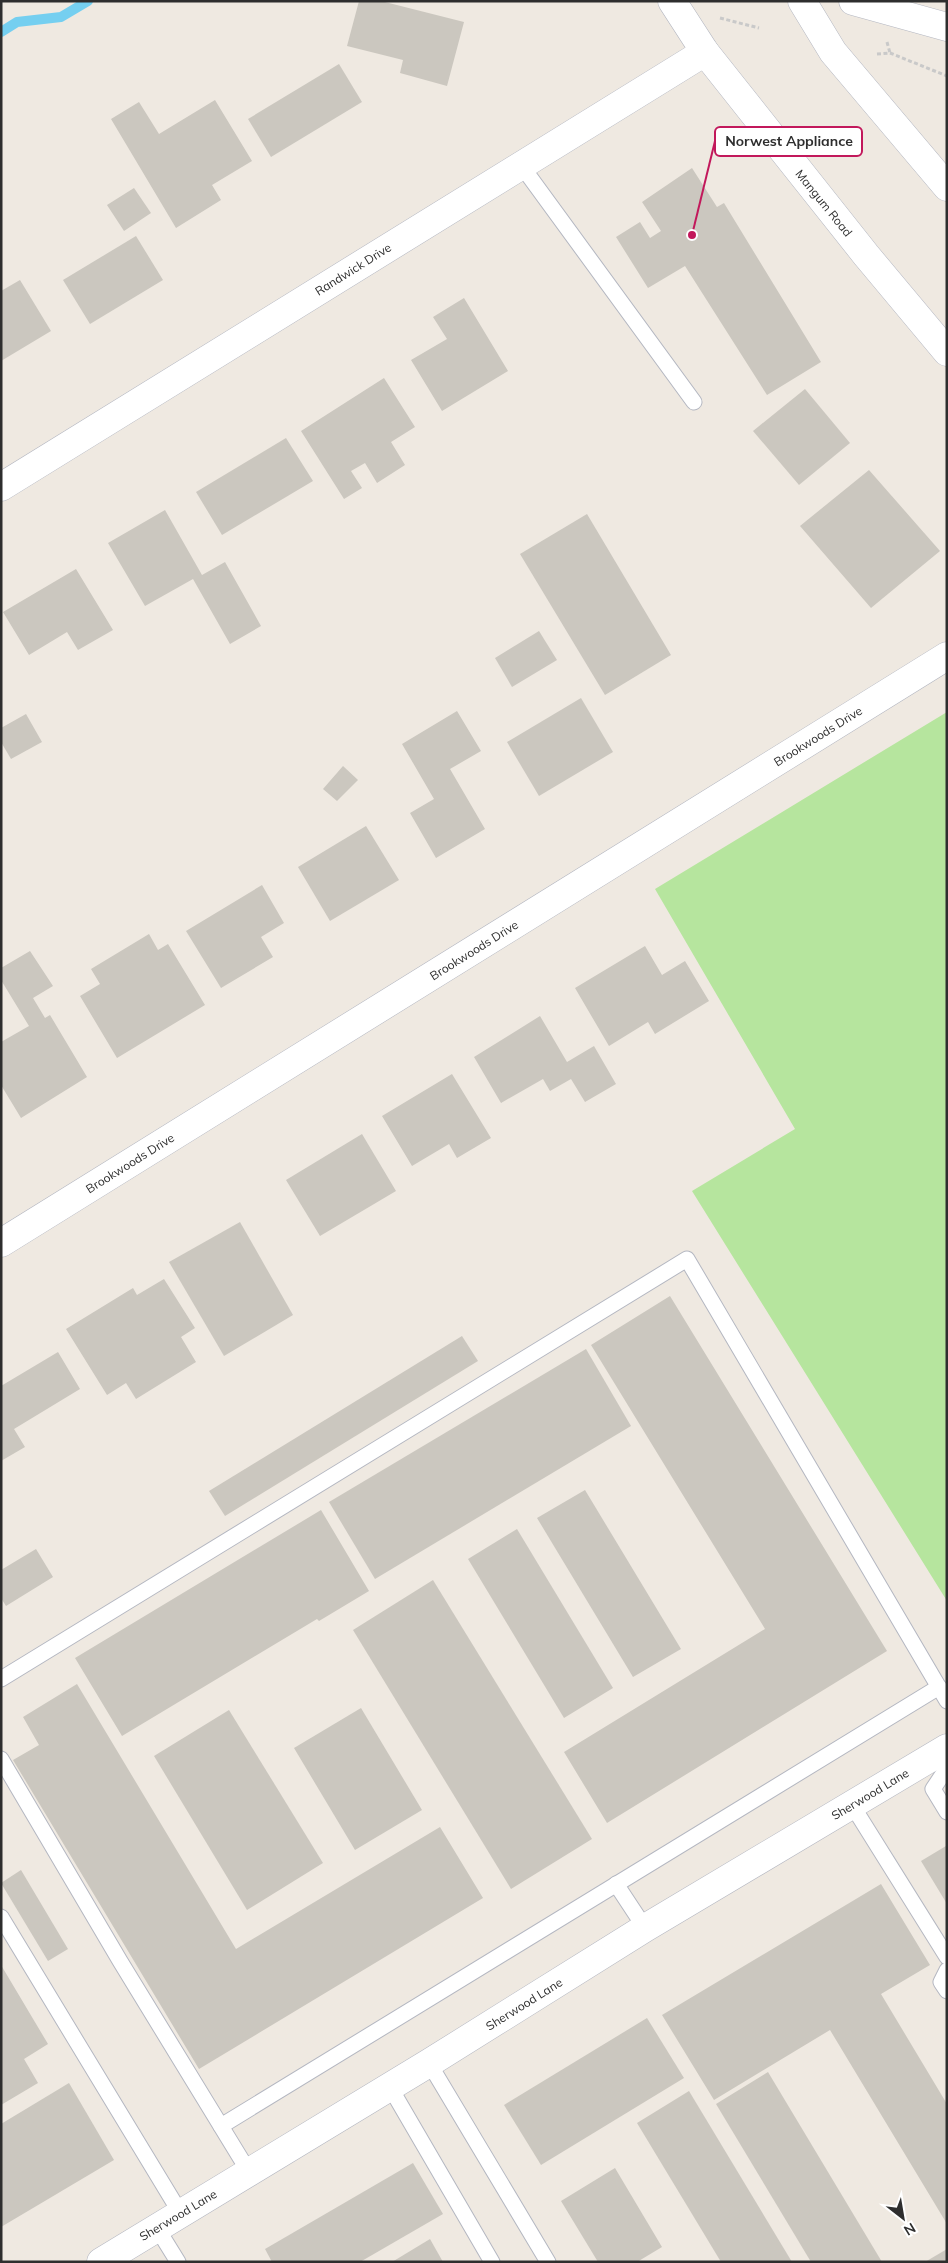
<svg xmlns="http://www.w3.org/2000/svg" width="948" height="2263" viewBox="0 0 948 2263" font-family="Mulish,sans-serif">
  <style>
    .green { fill: #b6e59e }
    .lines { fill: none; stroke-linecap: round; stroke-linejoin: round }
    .stream { stroke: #75cff0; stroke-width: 10 }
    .building { fill: #cbc7bf }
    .lane-casing { stroke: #b4b7c1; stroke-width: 17 }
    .street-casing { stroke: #b4b7c1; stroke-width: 29 }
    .secondary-casing { stroke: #b4b7c1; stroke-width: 29 }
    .path { stroke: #c9c9c9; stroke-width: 3; stroke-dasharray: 4 2.5; stroke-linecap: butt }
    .lane { stroke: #fff; stroke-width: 15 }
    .street { stroke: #fff; stroke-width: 28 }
    .secondary { stroke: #fff; stroke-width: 28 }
    .labels { text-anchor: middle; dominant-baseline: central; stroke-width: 4; stroke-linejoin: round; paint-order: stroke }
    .street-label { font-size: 12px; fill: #2e2e2e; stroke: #fff }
    .leader { fill: none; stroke: #c2185b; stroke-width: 2 }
    .callout-dot { fill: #c2185b; stroke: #fff; stroke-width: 2 }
    .callout { fill: #fff; stroke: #c2185b; stroke-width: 2 }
    .callout-label { font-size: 14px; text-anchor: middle; font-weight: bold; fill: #2e2e2e }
  </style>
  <rect width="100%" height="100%" fill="#efe9e1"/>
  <path class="green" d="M947,712V1601L692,1191L795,1129L655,889Z"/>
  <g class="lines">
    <path class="stream" d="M1,32L17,22L61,17L88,1"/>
  </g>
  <g class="building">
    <path d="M359,1H381L464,22L447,86L400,73L403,60L347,46Z"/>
    <path d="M339,64L362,102L271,157L248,119Z"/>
    <path d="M215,100L252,161L212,185L221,200L176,228L111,119L139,102L159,134Z"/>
    <path d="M692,168L717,207L724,203L821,362L767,395L685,266L648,288L616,237L640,222L650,238L661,231L642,202Z"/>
    <path d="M134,188L151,213L124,231L107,205Z"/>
    <path d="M136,236L163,280L90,324L63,280Z"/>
    <path d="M20,280L51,331L1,361V291Z"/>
    <path d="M464,298L508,371L442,411L411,360L447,339L433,317Z"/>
    <path d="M384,378L415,427L391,442L405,465L377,483L365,463L351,471L362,488L344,499L301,431Z"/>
    <path d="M805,389L850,443L799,485L753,431Z"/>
    <path d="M286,438L313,481L222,535L196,492Z"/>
    <path d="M869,470L940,551L871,608L800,526Z"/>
    <path d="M165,510L202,575L225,562L261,626L230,644L193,579L145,606L108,543Z"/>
    <path d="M587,514L671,655L605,695L520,554Z"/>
    <path d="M76,569L113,630L78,650L67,632L29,655L3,612Z"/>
    <path d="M539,631L557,660L512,687L495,658Z"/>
    <path d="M581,698L613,752L539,796L507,742Z"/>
    <path d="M457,711L481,751L450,769L485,829L436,858L410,813L434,799L402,744Z"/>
    <path d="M26,714L42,742L11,759L1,742V728Z"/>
    <path d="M343,766L358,780L337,801L323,789Z"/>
    <path d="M366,826L399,880L330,921L298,867Z"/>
    <path d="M262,885L284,923L261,937L273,957L221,988L186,931Z"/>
    <path d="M149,934L158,950L168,944L205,1005L117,1058L80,996L100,984L91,969Z"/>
    <path d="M645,946L662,975L685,961L709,1001L655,1034L648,1022L609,1046L575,988Z"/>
    <path d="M30,951L53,986L33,998L45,1018L50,1015L87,1077L21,1118L1,1085V1042L29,1026L1,980V968Z"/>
    <path d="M540,1016L567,1062L594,1046L616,1084L585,1102L571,1079L550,1091L543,1079L501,1103L474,1057Z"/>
    <path d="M452,1074L491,1138L457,1158L449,1144L412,1166L382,1116Z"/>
    <path d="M362,1134L396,1191L320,1236L286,1180Z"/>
    <path d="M240,1222L293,1315L224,1356L169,1262Z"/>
    <path d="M164,1279L195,1328L181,1337L196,1362L136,1399L126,1383L107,1395L66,1329L133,1288L137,1295Z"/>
    <path d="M670,1296L887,1651L607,1823L564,1752L765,1629L591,1345Z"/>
    <path d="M462,1336L478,1361L225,1516L209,1491Z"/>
    <path d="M586,1349L631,1426L375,1579L329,1502Z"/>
    <path d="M58,1352L80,1389L14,1429L25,1447L1,1461V1386Z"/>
    <path d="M585,1490L681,1649L633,1677L537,1518Z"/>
    <path d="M321,1510L369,1591L319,1621L317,1619L122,1736L75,1658Z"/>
    <path d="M517,1529L613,1688L564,1718L468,1559Z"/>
    <path d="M36,1549L53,1577L6,1606L1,1598V1570Z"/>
    <path d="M433,1580L592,1839L511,1889L353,1630Z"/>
    <path d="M77,1684L236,1949L440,1827L483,1898L199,2069L13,1760L39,1745L23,1717Z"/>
    <path d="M361,1708L422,1810L355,1850L294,1748Z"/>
    <path d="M229,1710L323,1863L247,1910L154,1756Z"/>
    <path d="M946,1846L947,1848V1904L921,1861Z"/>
    <path d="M21,1870L68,1949L48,1961L1,1883Z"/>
    <path d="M881,1884L930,1965L881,1994L947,2104V2224L830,2030L714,2100L662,2015Z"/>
    <path d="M1,1965L48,2044L24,2059L38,2083L1,2105Z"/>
    <path d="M647,2018L684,2078L541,2165L504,2105Z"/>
    <path d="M768,2072L882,2262H811L716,2104Z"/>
    <path d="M69,2083L114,2160L1,2227V2124Z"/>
    <path d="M689,2091L792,2262H721L637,2123Z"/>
    <path d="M413,2163L443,2214L360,2262H272L265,2249Z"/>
    <path d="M615,2168L662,2247L637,2262H598L561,2201Z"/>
    <path d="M430,2239L443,2262H392Z"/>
    <path d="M947,2249V2262H925Z"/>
  </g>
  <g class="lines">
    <g class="lane-casing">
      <g id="lane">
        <path d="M521,165L694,402"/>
        <path d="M1,1679L687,1259L947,1701"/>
        <path d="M1,1759L120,1961L249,2172"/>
        <path d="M947,1768L933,1789L947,1812"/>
        <path d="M852,1805L947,1957"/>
        <path d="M616,1884L645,1928"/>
        <path d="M1,1917L181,2214"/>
        <path d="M947,1970L941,1982L947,1991"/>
        <path d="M429,2063L548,2262"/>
        <path d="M390,2087L492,2262"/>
        <path d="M221,2126L939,1687"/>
        <path d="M157,2228L178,2262"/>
      </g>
    </g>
    <g class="street-casing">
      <g id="street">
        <path d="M1,487L705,52"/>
        <path d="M1,1243L947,656"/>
      </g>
    </g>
    <g class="secondary-casing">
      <g id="secondary">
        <path d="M672,1L705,52L866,255L947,352"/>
        <path d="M802,1L833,52L947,187"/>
        <path d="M853,1L947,27"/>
        <path d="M101,2262L429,2063L645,1928L947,1748"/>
      </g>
    </g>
    <g class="path">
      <path d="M720,18L759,28"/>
      <path d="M887,42L890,53"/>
      <path d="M877,54L890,53L947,76"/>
    </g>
    <use href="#lane" class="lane"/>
    <use href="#street" class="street"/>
    <use href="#secondary" class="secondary"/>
  </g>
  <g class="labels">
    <g class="street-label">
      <text transform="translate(824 203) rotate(51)">Mangum Road</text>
      <text transform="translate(353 269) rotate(-32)">Randwick Drive</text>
      <text transform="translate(818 736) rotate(-32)">Brookwoods Drive</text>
      <text transform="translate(474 950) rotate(-32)">Brookwoods Drive</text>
      <text transform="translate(130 1163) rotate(-32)">Brookwoods Drive</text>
      <text transform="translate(870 1794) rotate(-31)">Sherwood Lane</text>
      <text transform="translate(524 2004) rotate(-32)">Sherwood Lane</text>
      <text transform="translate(178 2215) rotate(-31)">Sherwood Lane</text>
    </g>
  </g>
  <path class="leader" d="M692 235L715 141"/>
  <circle class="callout-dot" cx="692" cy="235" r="5"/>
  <rect class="callout" x="715" y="127" width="147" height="29" rx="5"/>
  <g class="callout-label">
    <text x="789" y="146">Norwest Appliance</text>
  </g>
  <rect width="948" height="2263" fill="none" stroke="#2e2e2e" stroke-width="5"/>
  <g transform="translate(903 2218) rotate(149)" stroke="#ffffff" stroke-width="4" paint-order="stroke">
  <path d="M0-4L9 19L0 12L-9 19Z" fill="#2e2e2e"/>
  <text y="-8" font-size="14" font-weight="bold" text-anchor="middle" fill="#2e2e2e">N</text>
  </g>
</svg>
